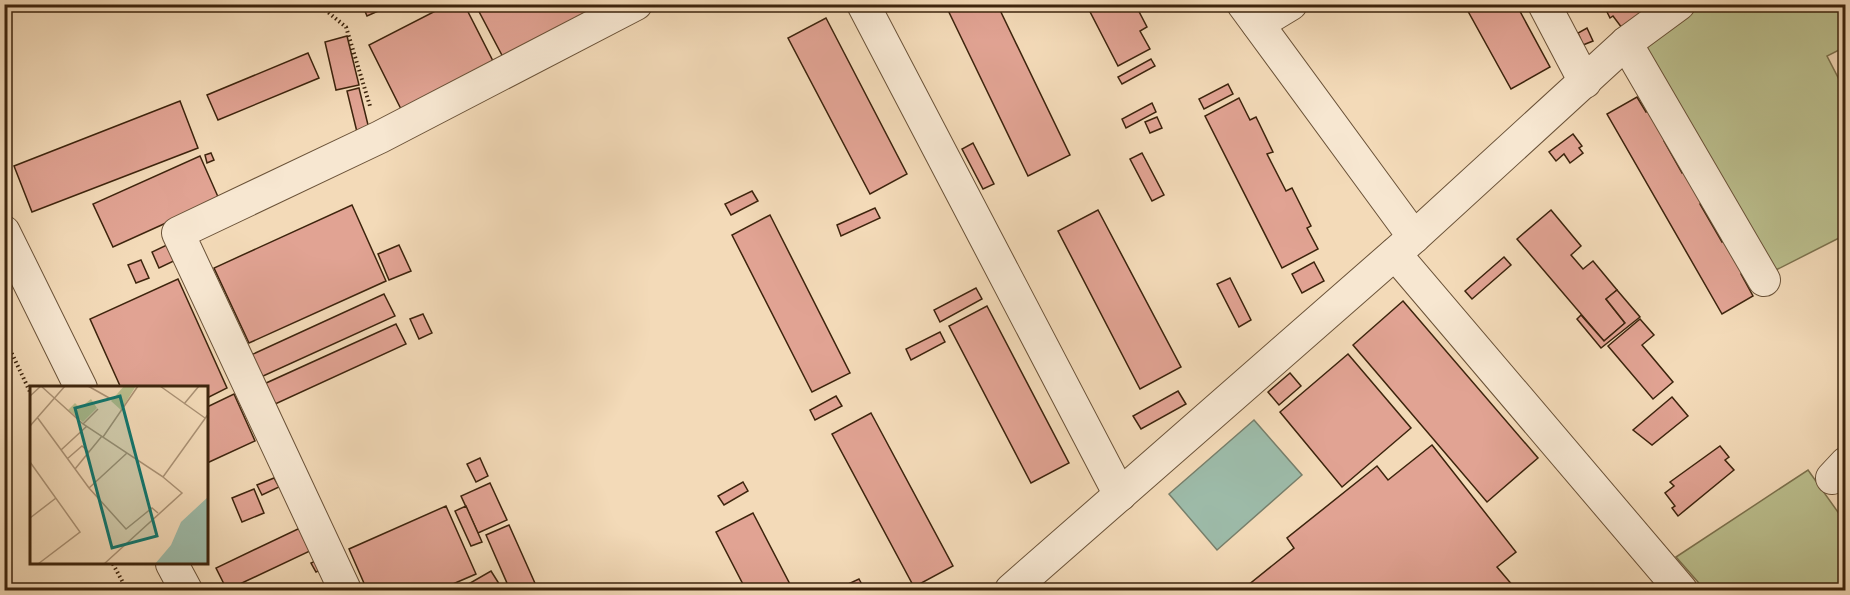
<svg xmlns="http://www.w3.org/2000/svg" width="1850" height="595" viewBox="0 0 1850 595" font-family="'IM FELL Great Primer',serif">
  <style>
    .green { fill: #bbbf8e; stroke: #7c724e; stroke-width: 1.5 }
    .water { fill: #9dbba9; stroke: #777f6b; stroke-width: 1.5 }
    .building { fill: #e1a393; stroke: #3d240d; stroke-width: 1.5 }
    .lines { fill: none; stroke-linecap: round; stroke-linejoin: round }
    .minor-casing { stroke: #6a5238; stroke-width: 34 }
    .path { stroke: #3d240d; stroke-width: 4; stroke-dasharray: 1.5 3; stroke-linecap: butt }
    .minor { stroke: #f7e7d1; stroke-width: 32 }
    .inset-road { fill: none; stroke: #aa9174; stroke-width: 1.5 }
    .view { fill: #0f766e; fill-opacity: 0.15; stroke: #0f766e; stroke-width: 3 }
    .inset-edge { fill: none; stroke: #3d240d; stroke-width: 3 }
  </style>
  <rect width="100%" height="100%" fill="#f3dab8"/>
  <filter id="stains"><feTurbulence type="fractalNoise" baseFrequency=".00333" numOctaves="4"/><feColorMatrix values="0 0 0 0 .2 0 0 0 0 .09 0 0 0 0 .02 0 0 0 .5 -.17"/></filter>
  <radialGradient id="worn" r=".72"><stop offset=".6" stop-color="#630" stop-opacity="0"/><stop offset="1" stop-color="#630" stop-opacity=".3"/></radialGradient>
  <g class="green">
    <path d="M1702,5H1845V47L1827,56L1845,91V235L1774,271L1646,48Z"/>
    <path d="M1808,470L1845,522V590H1705L1676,557Z"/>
  </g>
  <path class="water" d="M1254,420L1302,475L1217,550L1169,494Z"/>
  <g class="building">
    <path d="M362,4H394L367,16Z"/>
    <path d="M449,4H464L495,65L402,111L369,45Z"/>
    <path d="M475,4H586L590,14L504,59Z"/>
    <path d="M945,4H997L1070,155L1028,176Z"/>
    <path d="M1086,4H1135L1147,27L1140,31L1150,49L1118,66Z"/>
    <path d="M1464,4H1516L1550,67L1511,89Z"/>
    <path d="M1603,4H1650L1627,28H1622L1613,16L1610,18Z"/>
    <path d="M826,18L907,174L870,194L788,38Z"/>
    <path d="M1587,28L1593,41L1583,45L1578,33Z"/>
    <path d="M347,36L359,85L336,90L325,42Z"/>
    <path d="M308,53L319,78L218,120L207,95Z"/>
    <path d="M1151,59L1155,66L1122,84L1118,77Z"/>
    <path d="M1228,84L1233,94L1204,109L1199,99Z"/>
    <path d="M359,88L369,129L357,132L347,91Z"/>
    <path d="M1637,97L1646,112L1650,110L1667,139L1664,141L1682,173L1686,170L1704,202L1700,204L1722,242L1726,240L1744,272L1741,274L1753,296L1722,314L1607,114Z"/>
    <path d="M1239,98L1250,120L1256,117L1273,152L1267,154L1286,191L1292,188L1311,226L1307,228L1318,249L1282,268L1205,116Z"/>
    <path d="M180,101L198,148L32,212L14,166Z"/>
    <path d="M1152,103L1156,112L1126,128L1122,119Z"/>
    <path d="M1157,117L1162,128L1150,133L1145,122Z"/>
    <path d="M1573,134L1582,146L1579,148L1583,153L1570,163L1564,154L1556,161L1549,152Z"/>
    <path d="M973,143L994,184L983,189L962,149Z"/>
    <path d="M211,153L214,160L207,163L205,155Z"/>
    <path d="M1142,153L1164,195L1152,201L1130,159Z"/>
    <path d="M200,156L219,199L113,247L93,204Z"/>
    <path d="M752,191L758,201L731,215L725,204Z"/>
    <path d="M352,205L386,281L249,343L214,268Z"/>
    <path d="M875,208L880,218L841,236L837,225Z"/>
    <path d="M1098,210L1181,367L1140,389L1058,231Z"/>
    <path d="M1551,210L1581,246L1571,255L1583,269L1593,261L1617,290L1606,299L1625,323L1604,341L1517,239Z"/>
    <path d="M770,215L850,373L812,392L732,235Z"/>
    <path d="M171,243L178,259L159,268L152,252Z"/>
    <path d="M399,245L411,271L389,280L378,254Z"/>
    <path d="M1504,257L1511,265L1472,299L1465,291Z"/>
    <path d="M141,260L149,278L136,283L128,265Z"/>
    <path d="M1314,262L1324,281L1302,293L1292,274Z"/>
    <path d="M1230,278L1251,320L1239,327L1217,284Z"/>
    <path d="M178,279L227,388L207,398V388H121L90,319Z"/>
    <path d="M976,288L982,299L940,322L934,310Z"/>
    <path d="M1617,290L1640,317L1601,348L1577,319L1581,315L1604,341L1625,323L1606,299Z"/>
    <path d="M384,294L395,316L261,377L251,355Z"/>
    <path d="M1403,301L1538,458L1487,502L1353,345Z"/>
    <path d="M987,306L1069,463L1031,483L949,326Z"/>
    <path d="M423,314L432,333L419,339L410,319Z"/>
    <path d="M1640,319L1654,335L1642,345L1673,382L1653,399L1608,346Z"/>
    <path d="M396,324L406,344L273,405L264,384Z"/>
    <path d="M940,332L945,342L911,360L906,349Z"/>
    <path d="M1348,354L1411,428L1342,487L1280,412Z"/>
    <path d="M1290,373L1301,386L1279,405L1268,392Z"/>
    <path d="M1178,391L1186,404L1141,429L1133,416Z"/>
    <path d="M234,394L255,441L207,463V407Z"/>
    <path d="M836,396L842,406L815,420L810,410Z"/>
    <path d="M1672,397L1688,416L1652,445L1633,430Z"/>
    <path d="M871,413L953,566L914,587L832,434Z"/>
    <path d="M1432,445L1516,552L1497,567L1514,587L1509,590H1242L1294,548L1287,538L1377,466L1388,480Z"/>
    <path d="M1720,446L1729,457L1725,460L1734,470L1678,516L1672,508L1675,506L1665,493L1674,486L1670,482Z"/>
    <path d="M480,458L488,476L476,482L467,464Z"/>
    <path d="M274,478L279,487L262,495L257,485Z"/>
    <path d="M743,482L748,491L724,505L718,496Z"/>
    <path d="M490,483L507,520L478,533L461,496Z"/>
    <path d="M254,489L264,513L242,522L232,498Z"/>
    <path d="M446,506L476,574L439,590H367L349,549Z"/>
    <path d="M466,506L482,542L471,546L455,511Z"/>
    <path d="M753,513L793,590H746L716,532Z"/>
    <path d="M509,525L538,590H510L486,535Z"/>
    <path d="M300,528L310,551L227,590L216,568Z"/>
    <path d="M322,558L327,567L316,572L311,563Z"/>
    <path d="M491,571L503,590H458Z"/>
    <path d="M859,579L865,590H851L848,584Z"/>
  </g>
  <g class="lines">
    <g class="minor-casing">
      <g id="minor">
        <path d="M863,4L1120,495"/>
        <path d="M1243,4L1414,237"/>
        <path d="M1544,4L1585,82"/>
        <path d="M1258,24L1291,4"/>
        <path d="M1626,43L1764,280"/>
        <path d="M4,232L81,388"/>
        <path d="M1395,254L1681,590"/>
        <path d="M1832,478L1846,463"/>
        <path d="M172,564L186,590"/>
        <path d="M345,590L178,233L380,137L636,4"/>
        <path d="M1011,590L1414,237L1626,43L1679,4"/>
      </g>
    </g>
    <g class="path">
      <path d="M318,4L346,27L370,106"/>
      <path d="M4,337L32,396"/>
      <path d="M113,564L127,590"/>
    </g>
    <use href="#minor" class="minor"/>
  </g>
  <g transform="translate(30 386)">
    <rect width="178" height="178" fill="#f3dab8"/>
    <path d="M94,0H106L91,24L81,15ZM61,13L67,22L53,36L38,24L45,17L50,22Z" fill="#bbbf8e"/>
    <path d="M178,111V178H125L141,159L151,136Z" fill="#9dbba9"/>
    <path class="inset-road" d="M58,0L81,13M130,0L175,32M0,10L11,0L53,38L133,91L179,27M154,18L169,0M7,31L59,102L96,143L122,122L128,127M53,38L68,23M0,40L35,0M73,51L108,0M31,64L57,40M37,73L52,60L59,66M0,76L50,146L8,178M45,83L72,50M59,102L97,67M0,132L26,112M74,178L152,107L133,91"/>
    <path class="view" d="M90,10L127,150L82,162L45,22Z"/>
    <rect width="178" height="178" class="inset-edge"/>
  </g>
  <rect width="1850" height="595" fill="none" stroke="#f3dab8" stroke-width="24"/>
  <rect x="6" y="6" width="1838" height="583" fill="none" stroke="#3d240d" stroke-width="3"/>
  <rect x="12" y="12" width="1826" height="571" fill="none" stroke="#3d240d" stroke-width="1.5"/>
  <rect width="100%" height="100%" filter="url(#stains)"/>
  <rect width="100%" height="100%" fill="url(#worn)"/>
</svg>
